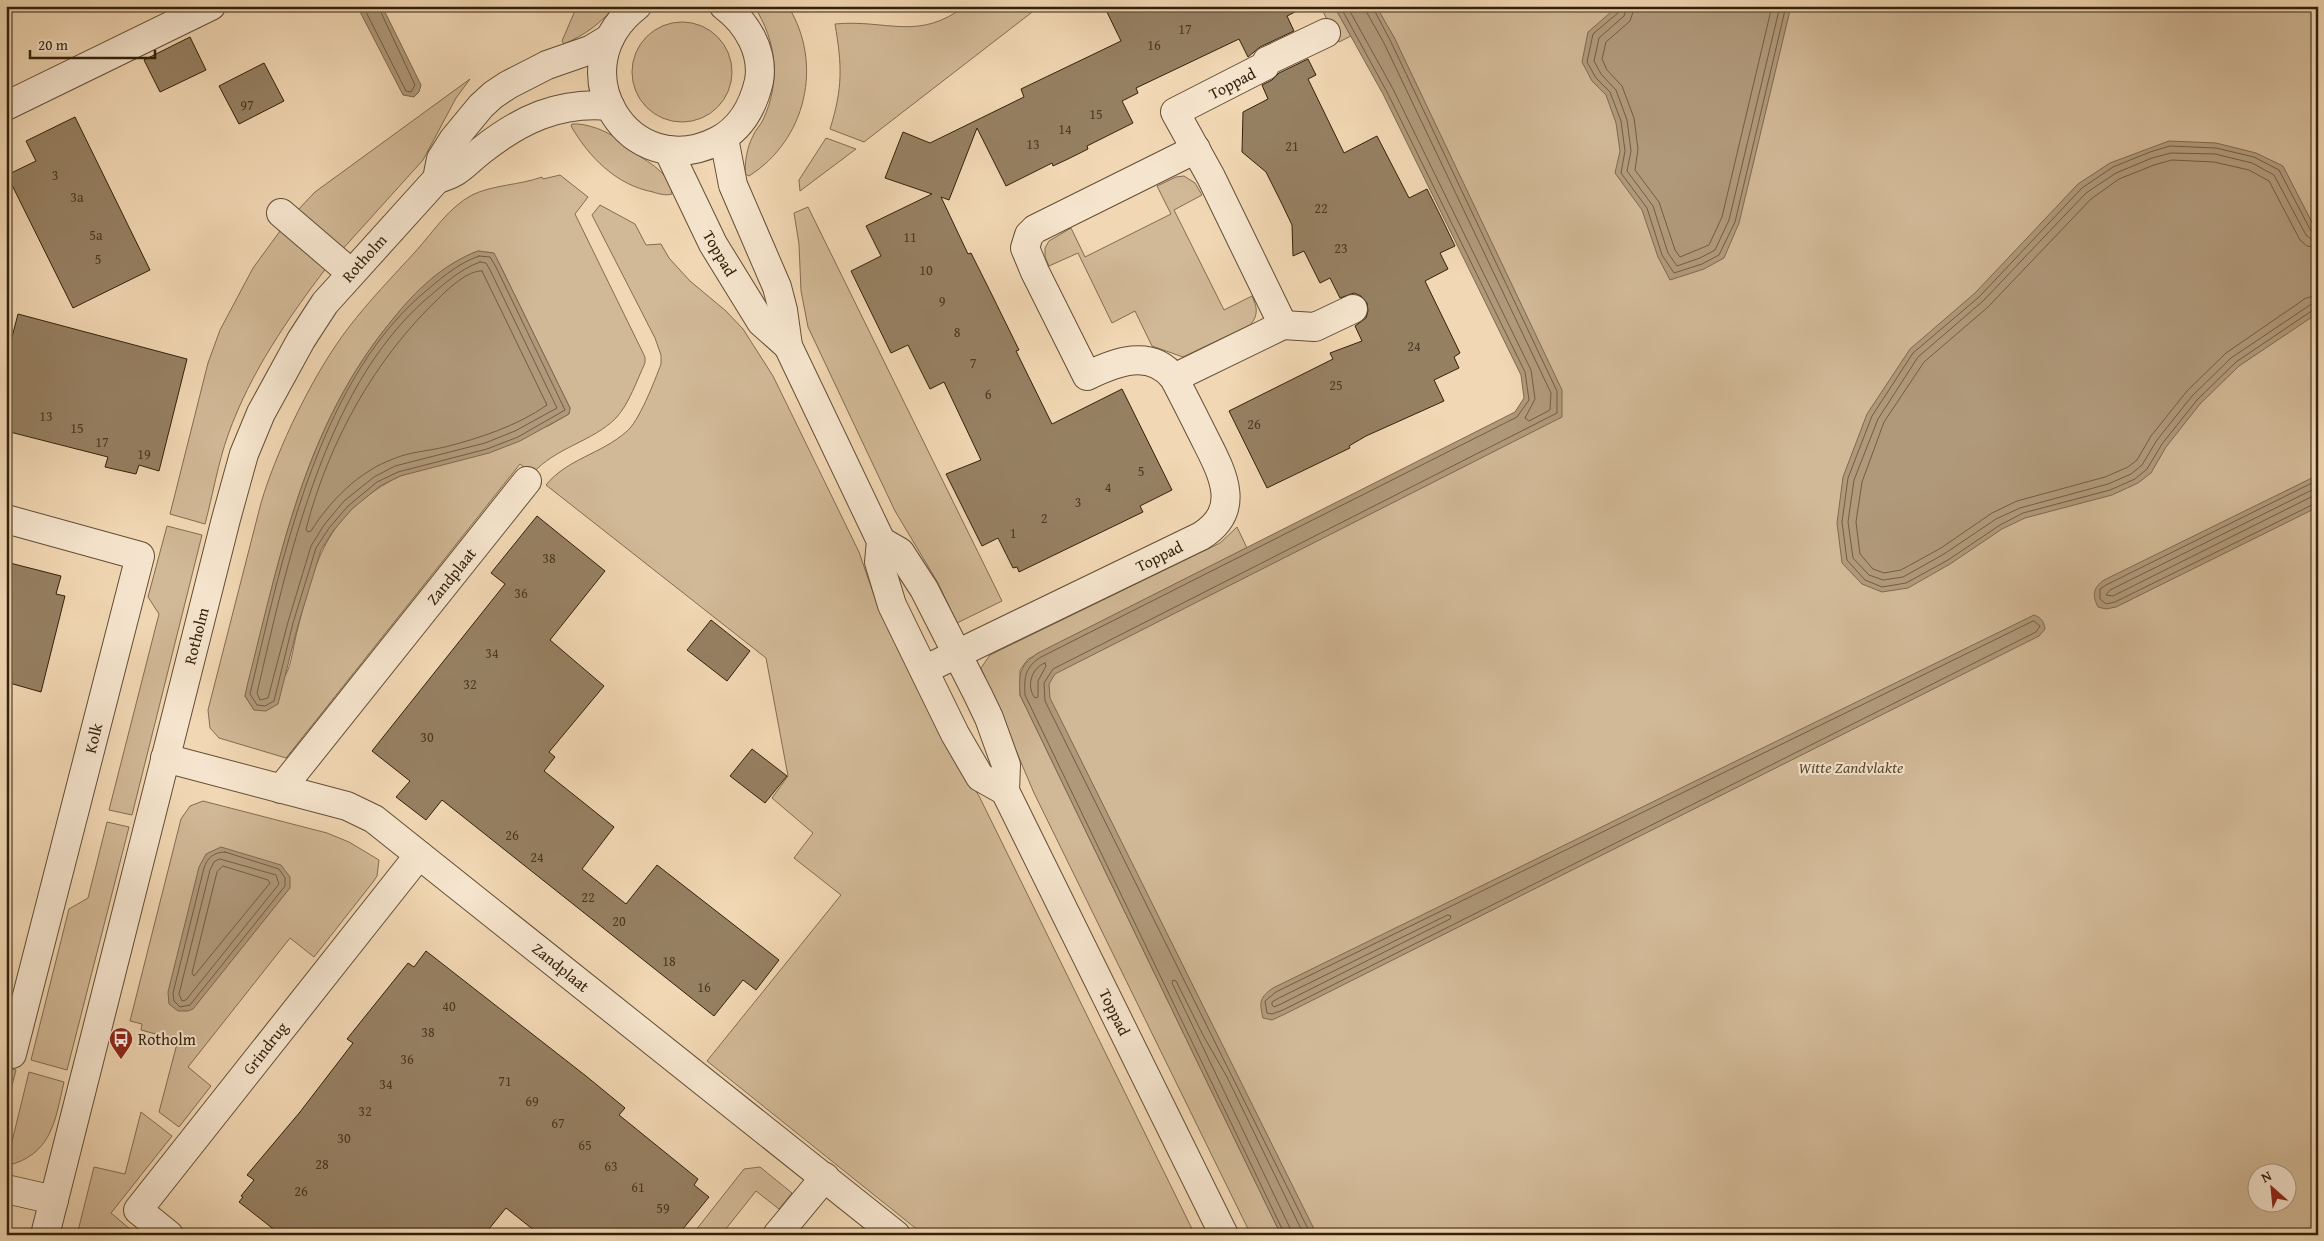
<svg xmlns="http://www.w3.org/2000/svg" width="2324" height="1241" viewBox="0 0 2324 1241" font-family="'Gentium Book Plus',serif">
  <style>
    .green { fill: #d1b896; stroke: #826c50; fill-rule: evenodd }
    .water { fill: #b0997a; stroke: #7e694e }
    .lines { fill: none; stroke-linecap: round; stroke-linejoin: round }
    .shore { stroke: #725d42; stroke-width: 1 }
    .building { fill: #968062; stroke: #33210b }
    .minor-casing { stroke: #624e35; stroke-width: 30 }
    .minor { stroke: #f6e5ce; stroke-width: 28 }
    .labels { text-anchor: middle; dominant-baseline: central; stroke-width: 4; stroke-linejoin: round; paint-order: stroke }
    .number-label { font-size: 14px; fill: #4c3921 }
    .street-label { font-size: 16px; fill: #33210b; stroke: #f6e5ce }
    .park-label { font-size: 16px; font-style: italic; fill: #5a472e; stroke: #f6e5ce }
    .poi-label { font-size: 16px; fill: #33210b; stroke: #f6e5ce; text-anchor: start }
  </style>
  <rect width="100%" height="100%" fill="#f1d7b3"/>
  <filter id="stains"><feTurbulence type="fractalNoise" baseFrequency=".004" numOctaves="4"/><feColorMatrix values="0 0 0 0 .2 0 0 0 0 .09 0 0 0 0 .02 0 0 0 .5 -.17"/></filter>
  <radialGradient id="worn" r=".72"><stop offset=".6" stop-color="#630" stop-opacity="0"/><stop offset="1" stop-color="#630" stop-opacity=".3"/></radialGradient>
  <g class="green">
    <path d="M577,6H615C601,23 585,35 564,44L562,41Z"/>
    <path d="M754,6H788C824,64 806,140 749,176L745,174C745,161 747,147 753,136C755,130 760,126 763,120C781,81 777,42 754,6Z"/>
    <path d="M965,6H1040L864,142L830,129C843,88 842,65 835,24C887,19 918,42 965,6Z"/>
    <path d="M1320,6H1334L1351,36L1339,42Z"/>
    <path d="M1348,6H2318V1235H1293L1030,693L1041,665L1550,409ZM2256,1174H2286V1204H2256Z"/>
    <circle cx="682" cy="72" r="50"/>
    <path d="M470,79L456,98L423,160L340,252L296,212L315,192Z"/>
    <path d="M572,124C587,123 607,131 619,140C622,142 624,146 627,148C642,159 671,171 672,194C666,196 659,194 653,192C616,185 589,157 571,126Z"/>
    <path d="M826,138L856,149L800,191L799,180Z"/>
    <path d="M560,175L588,197L575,214L645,357V363C637,380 629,404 616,418C592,442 556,447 532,474L520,464L286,758L219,738L210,728L208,710L261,503C277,449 314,372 349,327C369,301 393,276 416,251C433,232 449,207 472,195C492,185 520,185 542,177L543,179ZM478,251L493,253L500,265L570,408L569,414L548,426L400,476C329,512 316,555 298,628C294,640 292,665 285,676C277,688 264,699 254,710L245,696C279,562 302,428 393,319C416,291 444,264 478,251Z"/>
    <path d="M1184,176L1195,183L1202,195L1174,210L1224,310L1252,296C1257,307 1259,315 1250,325L1183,357L1152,346L1135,311L1112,323L1078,253L1049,266L1045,257V248L1049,241L1071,228L1085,257L1171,214L1157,186L1176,177Z"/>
    <path d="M600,205L635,224L646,245L661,244L669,258L690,281L726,311L743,329L773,376L859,552L877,604L945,741L979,796L1195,1235H924L707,1061L841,895L794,858L813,833L772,798L788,776L766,658L546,485C567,459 601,454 626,432C639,422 655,380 661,364V355L655,338L592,215Z"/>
    <path d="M808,207L1002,601L957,623L938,583L895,511L808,327L801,291L799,244L794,213Z"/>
    <path d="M283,227L327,267C288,318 250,373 228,435C218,463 213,494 205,524L170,514L208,363L220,330L253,268Z"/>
    <path d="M167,526L202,535L132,815L109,810L159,614L148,597Z"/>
    <path d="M1237,527L1247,548L1028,659L1020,670V695L1281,1235H1251L1034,793L981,668L990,655L1220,543Z"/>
    <path d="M203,801L327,833L349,842L379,860L377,876L373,882L314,957L290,938L188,1067L211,1086L179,1127L159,1112L178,1040L141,1030L142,1024L130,1021L181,819L190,806Z"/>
    <path d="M107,822L129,827L67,1070L31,1060L69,909L88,898Z"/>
    <path d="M6,1067L16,1070L6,1108Z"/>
    <path d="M29,1072L64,1082C55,1121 52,1155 6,1166Z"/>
    <path d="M141,1112L172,1136L111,1213L137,1235H77L94,1167L125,1174Z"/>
    <path d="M760,1167L792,1193L779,1209L756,1191L721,1235H692L744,1169Z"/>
  </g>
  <g class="water">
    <path d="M357,6H382L421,85L419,92L414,97L403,95Z"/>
    <path d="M1334,6H1376L1394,37L1562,390V417L1055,674L1049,684L1050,698L1317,1235H1281L1020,695C1019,673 1019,666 1038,653L1515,412L1524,398L1521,375L1383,94Z"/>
    <path d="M1618,6H1791L1739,223L1724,258L1704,269L1670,280L1658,257L1642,210L1615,173L1620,151L1616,123L1606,95L1592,81L1582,62L1588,32Z"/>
    <path d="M2169,141L2216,143L2256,153L2283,166L2318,234V313L2239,366L2200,404L2166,447L2151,473L2138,483L2112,495L2025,518L2002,529L1950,564L1908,588L1882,592L1862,584L1842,563L1837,523L1843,477L1867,414L1910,349L1975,293L2078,184L2110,163Z"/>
    <path d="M478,251L494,253L500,265L570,408L569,414L520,441L489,453L400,476L380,486L352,509L333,531L321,550L298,625L278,704L266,711L254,710L245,696L248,682C281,553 305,425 393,319C415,291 443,264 478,251Z"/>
    <path d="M2318,475V507L2116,607L2106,609L2098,607C2092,595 2093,588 2104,580Z"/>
    <path d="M2034,615C2042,618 2044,622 2045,629L2039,636L1285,1014L1272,1020L1263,1018C1259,1002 1260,997 1273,988Z"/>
    <path d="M221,847L281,865L290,877V888L193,1009L188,1011H178L169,1004L168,992L199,867L206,854Z"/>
  </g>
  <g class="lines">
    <g class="shore">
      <path d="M363,6L406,91L411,92L415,85L378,6"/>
      <path d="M1347,6L1393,89L1531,370L1535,399L1525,418L1529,421L1550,410L1551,393L1384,43L1367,13L1365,6"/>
      <path d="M1621,6L1619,12L1593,34L1587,62L1596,78L1610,92L1621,121L1625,151L1621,173L1647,208L1662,255L1674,273L1702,264L1719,255L1735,222L1786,6"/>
      <path d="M1627,6L1624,16L1599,38L1594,61L1601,74L1616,90L1627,120L1631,151L1627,171L1653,206L1668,253L1677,266L1700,258L1715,250L1729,220L1780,6"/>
      <path d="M1635,6L1630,21L1606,42L1602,59L1607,70L1622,86L1634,118L1638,149L1635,170L1659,202L1675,250L1680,257L1709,245L1722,217L1772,6"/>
      <path d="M2318,234L2311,231L2279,170L2254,157L2216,148L2170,146L2150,152L2113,167L2082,188L1979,297L1913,353L1872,416L1848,478L1842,522L1847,560L1865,580L1882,587L1906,583L1948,560L2000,525L2023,513L2110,490L2135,479L2147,469L2162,444L2197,400L2236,362L2313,310L2318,309"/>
      <path d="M2318,241L2311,239L2306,235L2274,175L2252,163L2215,154L2171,153L2152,158L2116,173L2086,193L1983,301L1918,357L1878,419L1854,480L1848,522L1853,558L1869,575L1883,580L1903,577L1944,554L1996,519L2020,508L2108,484L2131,474L2142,465L2157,440L2192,396L2231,358L2310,305L2318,303"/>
      <path d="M2318,248L2307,246L2300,240L2269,181L2249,170L2214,162L2172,160L2154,165L2119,179L2091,199L1988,307L1924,362L1884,422L1862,482L1856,522L1860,554L1873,569L1884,573L1901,570L1941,548L1992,513L2017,501L2105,477L2128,467L2137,460L2151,436L2187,391L2226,353L2306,298L2318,295"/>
      <path d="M479,256L490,257L496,267L565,410L518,437L487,449L398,472L377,482L348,506L329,528L316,548L293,623L274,701L265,706L257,705L250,694C281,564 316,388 420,296C438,281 456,264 479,256Z"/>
      <path d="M480,262L486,263L490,270L557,408L515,431L485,443L395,466L374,477L344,501L324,525L311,546L288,622L268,698L260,700L257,693C287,565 322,392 424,301C442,286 458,270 480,262Z"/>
      <path d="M482,271L547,405C517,426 480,438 445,447C428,451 409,452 393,459C358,472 330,501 311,531L308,532L306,529C329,441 375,358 441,296C450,287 469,270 482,271Z"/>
      <path d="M2318,480L2106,585L2100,589V599L2106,604L2115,602L2318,502"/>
      <path d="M2318,487L2110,590L2106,595L2113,596L2311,497L2318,496"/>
      <path d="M2034,621L2040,626L2036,632L1283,1010L1272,1014L1267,1013L1265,1001L1276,992Z"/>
      <path d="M1045,663L1046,666L1038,681V697L1035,698C1026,687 1031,668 1045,663Z"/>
      <path d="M225,852L279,869L285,878V886L190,1005L180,1007L174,1001L173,993L204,868C207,858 214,852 225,852Z"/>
      <path d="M220,859L276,875L279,884L186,1000L182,1001L179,994L210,870L214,862Z"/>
      <path d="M223,866L268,880L270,883L194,976L192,973L217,872Z"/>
      <path d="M1448,915L1451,916L1450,919L1281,1004L1274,1007L1272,1005V1002L1279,998Z"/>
      <path d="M1285,1235L1025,695C1024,677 1025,667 1041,657L1517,417L1529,400L1525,372L1387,92L1340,6"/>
      <path d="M1291,1235L1290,1228L1172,983L1173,980L1176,981L1204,1037L1227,1077L1304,1235"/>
      <path d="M1311,1235L1045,701L1044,683L1053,669L1557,413V391L1390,40L1372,6"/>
    </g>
  </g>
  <g class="building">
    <path d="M1104,6H1307L1287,16L1294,31L1260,47L1248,57L1239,39L1136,88L1138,93L1122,101L1133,123L1087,146L1088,149L1068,159L1053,166L1052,163L1006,186L977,128L949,200L941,197L968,254L971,253L992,295L1019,350L1016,351L1052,424L1122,389L1172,490L1140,506L1143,512L1019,572L1017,567L1013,568L998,538L982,546L946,474L981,460L944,382L930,389L908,345L891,353L851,271L881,256L866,226L932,194L885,178L903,132L930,143L1024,97L1021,89L1121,41Z"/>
    <path d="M190,37L206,70L160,92L144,60Z"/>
    <path d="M1308,59L1316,75L1308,79L1344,153L1377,136L1409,198L1427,189L1441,217L1455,246L1440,253L1448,269L1425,281L1460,353L1454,357L1459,368L1434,380L1444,401L1366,436L1349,446L1350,448L1267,488L1229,411L1333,359L1330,353L1362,341L1355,326L1366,318L1368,311L1367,303L1361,296L1354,293L1340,298L1330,278L1320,283L1304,251L1293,256L1292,225L1281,202L1266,172L1242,152L1243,112L1268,99L1262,85L1272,80L1279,73Z"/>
    <path d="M264,63L284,101L239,124L219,86Z"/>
    <path d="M75,117L150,270L73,308L7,175L36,161L26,141Z"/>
    <path d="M18,314L187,359L159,471L139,465L136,474L105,467L108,457L6,431V360Z"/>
    <path d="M537,516L605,571L550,640L604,686L549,752L555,757L544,771L614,827L582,869L626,904L657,865L779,960L756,990L743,980L714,1016L442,800L426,820L396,797L410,781L372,751L505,584L491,573Z"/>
    <path d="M6,562L61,576L56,594L65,596L41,692L6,682Z"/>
    <path d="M711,620L750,651L727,681L687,650Z"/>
    <path d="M752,749L787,776L765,803L730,776Z"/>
    <path d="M426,951L586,1076L625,1108L619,1115L698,1179L694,1185L709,1197L678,1235H540L506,1208L484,1235H281L239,1202L243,1197L241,1196L254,1180L247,1175L300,1112L353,1043L347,1039L408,963L414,967Z"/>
  </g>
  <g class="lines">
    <g class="minor-casing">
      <g id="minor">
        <path d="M637,6C556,69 630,185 717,141C741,129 753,107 759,81C764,52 747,23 724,6"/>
        <path d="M6,106L211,6"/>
        <path d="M724,138L733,185L777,287L783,310L788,346L881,541L879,562L892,605L955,734L980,777L1005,791"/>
        <path d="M668,150L713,244L761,322L788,346"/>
        <path d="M437,179C460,173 464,164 482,150C520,120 559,101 610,106"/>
        <path d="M281,213L351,273"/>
        <path d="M1283,325L1315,327L1353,309"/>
        <path d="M1174,378L1283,325L1211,177L1175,112L1265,66L1267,61L1326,33"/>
        <path d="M6,519L140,556L12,1054"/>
        <path d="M881,541L900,552L924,589L978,695L989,718L1006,765L1005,791L1224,1235"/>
        <path d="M924,670L1201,536C1244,509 1221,471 1204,437C1194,417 1184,397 1174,378C1151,348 1115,362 1087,376L1035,272L1025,248L1029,235L1035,229L1196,149"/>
        <path d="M165,758L347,806L374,819L896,1235"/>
        <path d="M281,789L527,481"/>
        <path d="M6,1189L54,1200"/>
        <path d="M45,1235L226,519L244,454L261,413L301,340L325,303L437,179L441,159L453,140L481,106L493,95L508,85L547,65L590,50L610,38"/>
        <path d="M169,1235L138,1210L419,855"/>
        <path d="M777,1235L825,1177"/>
      </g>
    </g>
    <use href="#minor" class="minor"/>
  </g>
  <defs>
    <g id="bus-pin" transform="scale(1.25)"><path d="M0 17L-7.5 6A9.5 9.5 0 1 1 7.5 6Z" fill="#8f2418" stroke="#f6e5ce"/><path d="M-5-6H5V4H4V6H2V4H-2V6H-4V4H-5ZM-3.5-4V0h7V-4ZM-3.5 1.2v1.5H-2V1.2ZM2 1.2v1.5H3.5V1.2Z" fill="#fff"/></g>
  </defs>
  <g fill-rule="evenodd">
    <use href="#bus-pin" x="121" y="1039"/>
  </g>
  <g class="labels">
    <g class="number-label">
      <text x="1185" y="29">17</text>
      <text x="1154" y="45">16</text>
      <text x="247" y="105">97</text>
      <text x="1096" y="114">15</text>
      <text x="1065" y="129">14</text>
      <text x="1033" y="144">13</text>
      <text x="1292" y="146">21</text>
      <text x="55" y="175">3</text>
      <text x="77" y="197">3a</text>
      <text x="1321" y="208">22</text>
      <text x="96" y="235">5a</text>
      <text x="910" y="237">11</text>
      <text x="1341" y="248">23</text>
      <text x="98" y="259">5</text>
      <text x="926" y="270">10</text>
      <text x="942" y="301">9</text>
      <text x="957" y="332">8</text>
      <text x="1414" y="346">24</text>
      <text x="973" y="363">7</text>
      <text x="1336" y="385">25</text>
      <text x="988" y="394">6</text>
      <text x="46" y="416">13</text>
      <text x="1254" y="424">26</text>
      <text x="77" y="428">15</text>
      <text x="102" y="442">17</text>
      <text x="144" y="454">19</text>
      <text x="1141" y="471">5</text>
      <text x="1108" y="487">4</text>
      <text x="1078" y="502">3</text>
      <text x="1044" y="518">2</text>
      <text x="1013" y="533">1</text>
      <text x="549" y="558">38</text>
      <text x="521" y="593">36</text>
      <text x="492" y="653">34</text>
      <text x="470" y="684">32</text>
      <text x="427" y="737">30</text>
      <text x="512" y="835">26</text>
      <text x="537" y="857">24</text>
      <text x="588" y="897">22</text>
      <text x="619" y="921">20</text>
      <text x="669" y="961">18</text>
      <text x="704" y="987">16</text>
      <text x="449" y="1006">40</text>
      <text x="428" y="1032">38</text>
      <text x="407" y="1059">36</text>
      <text x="505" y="1081">71</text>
      <text x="386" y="1084">34</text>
      <text x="532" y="1101">69</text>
      <text x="365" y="1111">32</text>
      <text x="558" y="1123">67</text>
      <text x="344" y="1138">30</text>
      <text x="585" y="1145">65</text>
      <text x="322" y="1164">28</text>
      <text x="611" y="1166">63</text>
      <text x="638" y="1187">61</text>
      <text x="301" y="1191">26</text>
      <text x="663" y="1208">59</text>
    </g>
    <g class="street-label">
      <text transform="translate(1232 83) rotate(-27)">Toppad</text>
      <text transform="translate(720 253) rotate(60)">Toppad</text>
      <text transform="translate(364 258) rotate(-48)">Rotholm</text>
      <text transform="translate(1159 556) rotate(-26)">Toppad</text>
      <text transform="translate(451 576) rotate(-51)">Zandplaat</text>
      <text transform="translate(196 636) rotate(-76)">Rotholm</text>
      <text transform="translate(93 738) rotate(-76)">Kolk</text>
      <text transform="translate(561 967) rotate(39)">Zandplaat</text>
      <text transform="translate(1115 1012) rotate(64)">Toppad</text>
      <text transform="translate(265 1048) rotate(-52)">Grindrug</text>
    </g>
    <g class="park-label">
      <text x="1851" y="767">Witte Zandvlakte</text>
    </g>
    <g class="poi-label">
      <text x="138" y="1039">Rotholm</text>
    </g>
  </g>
  <rect width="2324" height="1241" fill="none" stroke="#f1d7b3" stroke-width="25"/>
  <rect x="8" y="8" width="2309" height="1226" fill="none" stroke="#33210b" stroke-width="2.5"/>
  <rect x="12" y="12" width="2299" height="1216" fill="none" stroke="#33210b"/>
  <g transform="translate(2272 1188) rotate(333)"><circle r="24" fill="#f6e5ce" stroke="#a89780"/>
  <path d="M0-4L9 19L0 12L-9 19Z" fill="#8f2418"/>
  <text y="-8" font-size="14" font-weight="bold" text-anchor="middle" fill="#33210b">N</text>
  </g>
  <path d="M30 50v8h125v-8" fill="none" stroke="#33210b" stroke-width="2.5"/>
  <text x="38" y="50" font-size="15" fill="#33210b" stroke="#f6e5ce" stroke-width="4" paint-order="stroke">20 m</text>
  <rect width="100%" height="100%" filter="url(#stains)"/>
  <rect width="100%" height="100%" fill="url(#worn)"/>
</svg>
